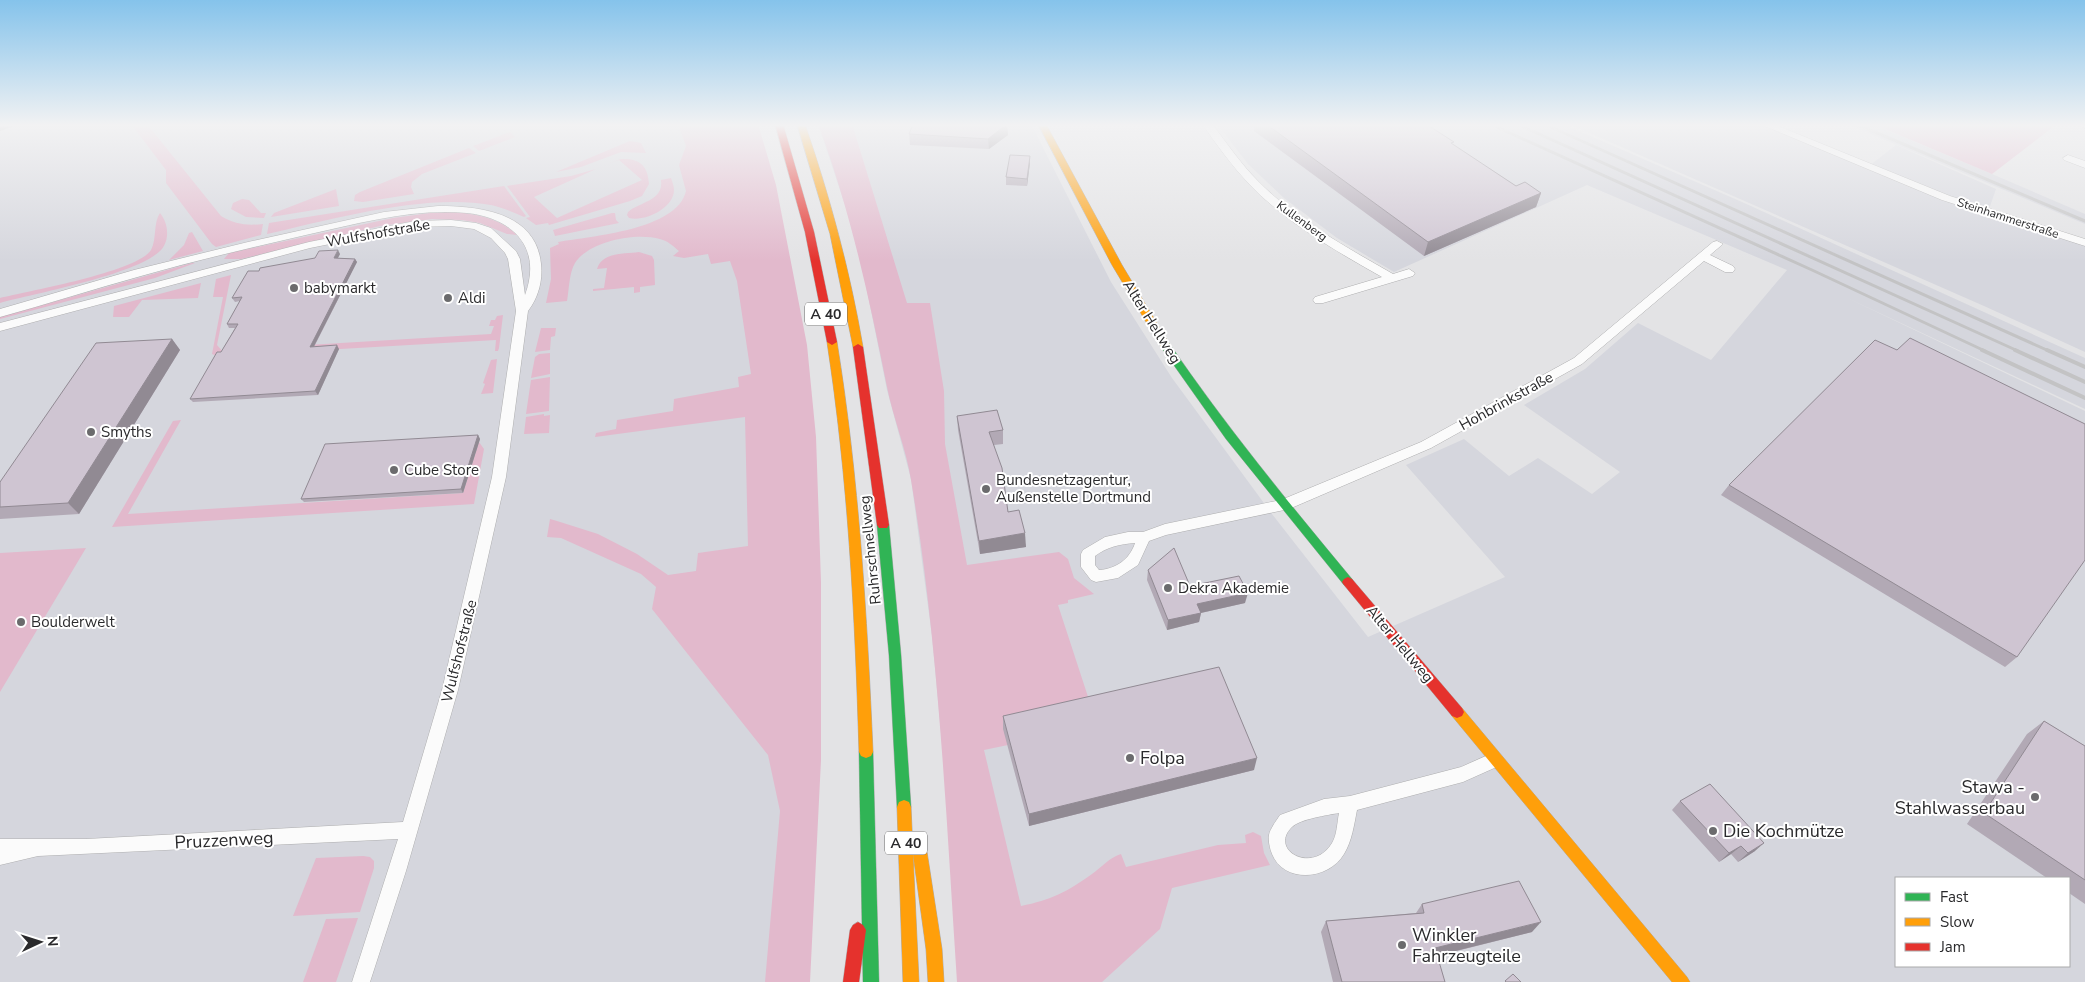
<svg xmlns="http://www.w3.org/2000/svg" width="2085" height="982" viewBox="0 0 2085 982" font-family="'Nunito Sans',sans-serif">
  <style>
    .built { fill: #d5d6dd; fill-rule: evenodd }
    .green { fill: #e2b9cc }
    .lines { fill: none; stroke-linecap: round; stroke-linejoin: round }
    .street-casing { stroke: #aeaeaf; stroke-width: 1 }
    .fast-casing { stroke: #aeaeaf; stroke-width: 1 }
    .slow-casing { stroke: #aeaeaf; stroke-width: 1 }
    .jam-casing { stroke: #aeaeaf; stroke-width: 1 }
    .street { fill: #fbfbfb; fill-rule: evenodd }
    .fast { fill: #30b455; fill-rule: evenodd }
    .slow { fill: #ff9f0a; fill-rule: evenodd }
    .jam { fill: #e5322d; fill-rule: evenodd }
    .rail-far1 { stroke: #c3c3c4; stroke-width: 3 }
    .rail { stroke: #c3c3c4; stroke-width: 4 }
    .wall { fill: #b2a9b5 }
    .shaded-wall { fill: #918a93 }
    .building { fill: #cfc5d2; stroke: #918a93 }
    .poi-dot { fill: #6b6b6d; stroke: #fff; stroke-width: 2 }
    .labels { text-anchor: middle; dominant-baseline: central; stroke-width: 4; stroke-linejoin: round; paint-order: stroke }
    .far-street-label { font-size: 12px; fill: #2a2a2c; stroke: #fff }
    .shield { fill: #fff; stroke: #6a6a6b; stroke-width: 1 }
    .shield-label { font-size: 14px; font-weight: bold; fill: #2a2a2c }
    .street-label { font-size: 15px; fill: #2a2a2c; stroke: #fff }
    .poi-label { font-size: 15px; fill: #2a2a2c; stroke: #fff; text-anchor: start }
    .near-poi-label { font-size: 18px; fill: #2a2a2c; stroke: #fff; text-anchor: start }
    .near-street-label { font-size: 18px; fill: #2a2a2c; stroke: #fff }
  </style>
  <rect width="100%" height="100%" fill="#e3e3e5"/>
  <g class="built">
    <path d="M0,124H683L728,222L753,349L786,807L771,982H0Z"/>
    <path d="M818,124H1031L1111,282L1172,378L1272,514L1368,637L1505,577L1406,465L1464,439L1509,476L1538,458L1592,494L1620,472L1524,405L1585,369L1638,323L1711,360L1787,270L1587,185L1394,272L1337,238L1284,198L1248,164L1217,124H1563L1742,202L2085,358V409L1843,296L2085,411V982H964L932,636L911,479L887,390L862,266L846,208ZM1896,878H2069V966H1896Z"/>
    <path d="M1569,124H1765L1869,166L1896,145L1996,189L1988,212L2085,243V352L1984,306Z"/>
    <path d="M1847,124H1872L1992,174L2085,214V224Z"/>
  </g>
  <g class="green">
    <path d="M131,124H147L221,216C235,224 246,226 263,224L261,235L216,247L212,244L166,183V170Z"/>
    <path d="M678,124H758L776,185L807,345L816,437L821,582V760L810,982H765L780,811L768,755L652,609L656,587L641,574L561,538L547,537L550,519L557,521L598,534L637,554L668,575L696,571L698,553L748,546L745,417L595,437L596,433L616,429L617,420L673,411L674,399L739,387L738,377L751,374L737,281L730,261L711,264L708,254L684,258L673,256L679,251C673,246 668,241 660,239C636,232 589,241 575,263C569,273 569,290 567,301L546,303L551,279L550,248L559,244L558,242C592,236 677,230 686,191L679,165L686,146Z"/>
    <path d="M818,124H852L907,303H930L944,391L945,444L967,565L1059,552L1068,559L1074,578L1094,594L1068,600V603L1058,605L1092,709L1008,745L984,750L1021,906C1051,900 1067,892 1092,874C1102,867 1110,857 1121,854L1126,867L1218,845L1246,843L1245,835L1253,832L1261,836L1264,853L1270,865L1172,888L1160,929L1102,982H957C946,815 939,646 911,480C906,448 893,418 887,387C869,297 850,209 818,124Z"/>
    <path d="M1873,124H2057L1992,174Z"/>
    <path d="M510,132L515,137L479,151L473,146Z"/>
    <path d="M630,141L641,143L646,153L621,152L581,167L556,172Z"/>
    <path d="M469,148L476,153L422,174L412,182L411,187L414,194L363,202L354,201L355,195L360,192Z"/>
    <path d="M621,159C639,158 648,165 649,184L642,196L630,201L549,225L548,223L536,225L526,218L530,217L507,186L571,176L596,169L534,197L557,218L642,180L619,160L607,164Z"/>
    <path d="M671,178C672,181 674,186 674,190C674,208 645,222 629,218L627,215L628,212C639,202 664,201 661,180Z"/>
    <path d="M504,186L526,216L524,217C513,212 503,208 491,205C426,193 332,219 267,234L269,223Z"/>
    <path d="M336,189L339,206L271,217L274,213Z"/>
    <path d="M242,199L249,200L261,213H266L264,218L246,217L231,209L233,203Z"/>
    <path d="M457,212C480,215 500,219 517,235L507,234L480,223L462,220L432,219L380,226L241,259H224L229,253L393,218L430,213Z"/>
    <path d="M160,213C169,224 170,241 160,251C135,275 36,293 0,303V298C28,291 137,272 151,250C157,239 153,223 160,213Z"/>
    <path d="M612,213H615L616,220L619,223L555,236L553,230Z"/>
    <path d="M192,232L203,251L169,260L184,245L189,233Z"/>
    <path d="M639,252L652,256L654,260L655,285L640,287V292L634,293V287L593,291V289L604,288L607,268L597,269C602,252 624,254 639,252Z"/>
    <path d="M192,263H195L155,278L0,319V317Z"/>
    <path d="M231,275L217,345L224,353L274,347L491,334L494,326H489L491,320H495L497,316L503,315L499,348L498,351H495L496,340L217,356L212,354L223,297H213L216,279Z"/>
    <path d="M201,283L198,298L142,300L129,317H113L114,306Z"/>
    <path d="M541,328H556L555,336L551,337L550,350L535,352Z"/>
    <path d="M550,353V374L531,378L535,357L539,354Z"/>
    <path d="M497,359L493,393L481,394L485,384L483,383L491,360Z"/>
    <path d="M550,377L549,411L526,414L531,380Z"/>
    <path d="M544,414V416L550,415L549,433L524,434L526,417Z"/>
    <path d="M181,420L128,514L463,493L479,442L484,449L474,504L112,527L173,421Z"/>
    <path d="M86,548L0,692V553Z"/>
    <path d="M363,856L370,857L374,861V868L360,912L293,916L316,858Z"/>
    <path d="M358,918L336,982H303L326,919Z"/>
  </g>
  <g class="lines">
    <g class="street-casing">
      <g id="street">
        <path d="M1202,124H1212C1227,143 1240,163 1258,181C1296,220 1346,247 1393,274L1409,269L1415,273L1413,276L1323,303H1315L1313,300L1315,297L1382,277C1336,251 1287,223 1250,185C1232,166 1217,145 1202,124Z"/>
        <path d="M1760,124H1773L1950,196L2085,239V246L1942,200Z"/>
        <path d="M2077,124H2085V128Z"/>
        <path d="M2068,155L2085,161V168L2064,160L2063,158Z"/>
        <path d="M438,206C479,206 536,212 541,264C543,281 538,298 528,311L506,477L458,690L406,871L370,982H352L398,839L38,856L0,865V839H86L403,822L442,690L492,477L516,311L508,259L505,253L491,238L474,229L451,226L415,227L310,248L0,331V323L309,242L415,221L451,220L476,223L491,228L516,251L520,259L525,295C543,247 512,218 467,213C414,208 361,223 310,234C254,247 197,260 141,276C94,289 47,304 0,317V309L134,270L248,242L384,212Z"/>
        <path d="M1717,241L1723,244L1710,255L1733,266L1735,269L1733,272H1725L1704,261L1582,364L1431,448L1289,509L1166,535L1149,541L1138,565L1118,578L1096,582L1091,580L1081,567V554L1083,550L1105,537L1128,532H1143L1165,524L1281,500L1421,442L1574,358L1713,242ZM1135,543C1130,559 1116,569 1099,570L1095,565V556C1107,547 1120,544 1135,543Z"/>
        <path d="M1495,752L1501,755L1503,760L1501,765L1463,782L1357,810C1354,825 1352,841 1344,854C1329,880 1284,884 1272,854C1270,849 1268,841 1269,835C1270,829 1276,821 1280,815L1324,799L1350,796L1461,767ZM1339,813C1337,823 1337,835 1332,843C1313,875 1268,850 1292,827C1300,819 1328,815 1339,813Z"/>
      </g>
    </g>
    <g class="fast-casing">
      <g id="fast">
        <path d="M1165,342L1169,343C1225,425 1288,502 1352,579L1354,582L1352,585L1348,587L1344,585L1226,439L1161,347L1160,345Z"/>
        <path d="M883,521L887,522L889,525L901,655L911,807L909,812L904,814L899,812L897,807L889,655L877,525L879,522Z"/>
        <path d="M866,746L871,748L873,752L879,982H863L859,752L861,748Z"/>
      </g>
    </g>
    <g class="slow-casing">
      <g id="slow">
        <path d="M797,124H805C830,197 850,271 863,347L862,349L858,350L853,347L830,234Z"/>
        <path d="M1038,124H1046L1122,265L1170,345L1169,347H1161L1112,265Z"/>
        <path d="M832,339L837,342C859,478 867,615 873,752L871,756L866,758L861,756L859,752C855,615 848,478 827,342Z"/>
        <path d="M1457,706L1462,708L1687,977L1690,982H1672L1452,716L1450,712L1452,708Z"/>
        <path d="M904,800L909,802L911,807L913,852L915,847L920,845L925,847L927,852L942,949L944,982H928L926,949L913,854L919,982H903L897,807L899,802Z"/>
      </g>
    </g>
    <g class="jam-casing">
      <g id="jam">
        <path d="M775,124H783L814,232L837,342L832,345L827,342L805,232Z"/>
        <path d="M858,344L863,347L889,525L887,528H879L877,525L853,347Z"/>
        <path d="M1348,577L1352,579L1462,708L1464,712L1462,716L1457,718L1452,716L1344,585L1342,582L1344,579Z"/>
        <path d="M858,922L863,925L866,930L859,982H843L850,930L853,925Z"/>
      </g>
    </g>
    <use href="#street" class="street"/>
    <use href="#fast" class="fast"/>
    <use href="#slow" class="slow"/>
    <use href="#jam" class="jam"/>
    <g class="rail-far1">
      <path d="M1490,124L1812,270L1985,351"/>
      <path d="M1517,124L2018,351"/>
      <path d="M1544,124L2049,351"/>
      <path d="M1856,124L2085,221"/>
    </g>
    <g class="rail">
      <path d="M1982,350L2085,398"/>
      <path d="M2015,350L2085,382"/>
      <path d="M2047,350L2085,367"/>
    </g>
  </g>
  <g class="wall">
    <path d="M1007,124L1008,135L989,149L910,145L909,134Z"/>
    <path d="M1255,124H1426L1453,145L1516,186L1541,193L1536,207L1424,256L1254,131Z"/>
    <path d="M1030,156V163L1027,186L1006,185V177Z"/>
    <path d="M340,254L338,258L355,259L357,262L314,347L339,349L318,395L193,402L190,399L221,352L235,328H229L227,324L240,301L235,302L232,298L259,271Z"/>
    <path d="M172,339L180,350L79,514L0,519V482Z"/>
    <path d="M1897,350L2017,657L2005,667L1721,495L1729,485Z"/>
    <path d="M957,416L1003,430V444L994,445L1008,512L1026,547L980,554L958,430Z"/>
    <path d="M478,435L480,439L463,493L304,502L301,499Z"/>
    <path d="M1148,570L1190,586L1245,603L1201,613L1199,622L1167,630L1147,580Z"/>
    <path d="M1003,716L1254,770L1029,826L1003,729Z"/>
    <path d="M2044,721L2085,746V904L2069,893V878H2047L1967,824L2027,734Z"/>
    <path d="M1680,801L1755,851L1738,862L1731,854L1719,862L1672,810Z"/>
    <path d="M1422,904L1532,932L1437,956L1445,982H1333L1321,932L1326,921L1416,913Z"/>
  </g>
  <g class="shaded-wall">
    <path d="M0,124H21L0,131Z"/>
    <path d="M1007,124L1008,135L989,149L988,139Z"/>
    <path d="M1030,156V163L1027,186V179Z"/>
    <path d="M1541,193L1536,207L1424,256L1428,242Z"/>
    <path d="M338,250L340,254L336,261L334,258Z"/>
    <path d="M355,259L357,262L312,350L310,347Z"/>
    <path d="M172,339L180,350L79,514L68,503Z"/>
    <path d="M337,345L339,349L318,395L315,391Z"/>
    <path d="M478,435L480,439L463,493L461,489Z"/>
    <path d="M1025,533L1026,547L980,554L979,541Z"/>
    <path d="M1248,593L1245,603L1196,614L1197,604Z"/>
    <path d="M1201,613L1199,622L1167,630L1168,620Z"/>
    <path d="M1257,758L1254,770L1029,826V814Z"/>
    <path d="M1764,843L1755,851L1738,862L1748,853Z"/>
    <path d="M1741,846L1731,854L1719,862L1729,853Z"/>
    <path d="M1541,922L1532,932L1427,958L1435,948Z"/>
  </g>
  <g class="building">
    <path d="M913,124H1007L988,139L909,134Z"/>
    <path d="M1266,124H1426L1454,142L1451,143L1516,186L1525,182L1541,193L1428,242Z"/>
    <path d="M1010,155L1030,156L1027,179L1006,177Z"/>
    <path d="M338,250L334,258L355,259L310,347L337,345L315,391L190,399L217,352H221L238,324H227L242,297L232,298L248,271H259L260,268L315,258L319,251Z"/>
    <path d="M1910,338L2085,424V560L2017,657L1729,485L1875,340L1897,350Z"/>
    <path d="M172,339L68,503L0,507V482L96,343Z"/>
    <path d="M997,410L1003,430L989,432L1002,468L1008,512L1019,510L1025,533L979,541L957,416Z"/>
    <path d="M478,435L461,489L301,499L325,444Z"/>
    <path d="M1174,548L1190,586L1239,576L1248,593L1197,604L1201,613L1168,620L1148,570Z"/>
    <path d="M1219,667L1257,758L1029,814L1003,716Z"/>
    <path d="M2044,721L2085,746V880L1984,813Z"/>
    <path d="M1710,784L1764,843L1748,853L1741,846L1729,853L1680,801Z"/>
    <path d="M1519,881L1541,922L1435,948L1445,982H1342L1326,921L1424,913L1422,904Z"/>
    <path d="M1513,974L1521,982H1506L1505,981Z"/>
  </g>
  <linearGradient id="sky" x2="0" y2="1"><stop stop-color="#85c3eb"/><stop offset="0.48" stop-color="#f2f2f3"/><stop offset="1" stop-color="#f2f2f3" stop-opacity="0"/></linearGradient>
  <rect width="2085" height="261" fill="url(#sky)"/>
  <g class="poi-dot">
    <circle cx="294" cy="288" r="5"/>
    <circle cx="448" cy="298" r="5"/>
    <circle cx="91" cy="432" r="5"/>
    <circle cx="394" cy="470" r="5"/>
    <circle cx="986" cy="489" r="5"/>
    <circle cx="1168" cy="588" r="5"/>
    <circle cx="21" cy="622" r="5"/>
    <circle cx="1130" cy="758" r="5"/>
    <circle cx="2035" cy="797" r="5"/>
    <circle cx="1713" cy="831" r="5"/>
    <circle cx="1402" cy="945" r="5"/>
  </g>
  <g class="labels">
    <g class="far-street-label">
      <text transform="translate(2008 218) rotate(18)">Steinhammerstraße</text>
      <text transform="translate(1302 221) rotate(36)">Kullenberg</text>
    </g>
    <g class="shield">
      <rect x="805" y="302.5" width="42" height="23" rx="4"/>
      <rect x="885" y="831.5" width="42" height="23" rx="4"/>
    </g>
    <g class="shield-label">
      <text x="826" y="314">A 40</text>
      <text x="906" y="843">A 40</text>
    </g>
    <g class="street-label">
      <text transform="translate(378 233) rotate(-10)">Wulfshofstraße</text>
      <text transform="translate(1152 322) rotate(58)">Alter Hellweg</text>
      <text transform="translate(1506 401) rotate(-29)">Hohbrinkstraße</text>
      <text transform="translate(870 550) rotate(-96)">Ruhrschnellweg</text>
      <text transform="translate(1400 644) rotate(50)">Alter Hellweg</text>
      <text transform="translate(459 651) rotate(-76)">Wulfshofstraße</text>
    </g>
    <g class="poi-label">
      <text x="304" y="288">babymarkt</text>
      <text x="458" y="298">Aldi</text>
      <text x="101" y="432">Smyths</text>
      <text x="404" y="470">Cube Store</text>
      <text x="996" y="480">Bundesnetzagentur,<tspan x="996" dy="17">Außenstelle Dortmund</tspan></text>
      <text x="1178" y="588">Dekra Akademie</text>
      <text x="31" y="622">Boulderwelt</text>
    </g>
    <g class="near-poi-label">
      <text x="1140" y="758">Folpa</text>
      <text x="2025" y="787" text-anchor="end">Stawa -<tspan x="2025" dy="21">Stahlwasserbau</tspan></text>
      <text x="1723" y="831">Die Kochmütze</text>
      <text x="1412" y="935">Winkler<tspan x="1412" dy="21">Fahrzeugteile</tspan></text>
    </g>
    <g class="near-street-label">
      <text transform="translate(224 840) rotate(-3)">Pruzzenweg</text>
    </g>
  </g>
  <rect x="1895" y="877" width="175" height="90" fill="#ffffff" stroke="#aaaaab"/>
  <rect x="1905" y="893" width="25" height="8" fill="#30b455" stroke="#aaaaab"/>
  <text x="1940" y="902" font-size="15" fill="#2a2a2c">Fast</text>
  <rect x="1905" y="918" width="25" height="8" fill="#ff9f0a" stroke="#aaaaab"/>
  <text x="1940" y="927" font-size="15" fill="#2a2a2c">Slow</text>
  <rect x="1905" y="943" width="25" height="8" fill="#e5322d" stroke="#aaaaab"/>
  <text x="1940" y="952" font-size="15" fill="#2a2a2c">Jam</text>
  <g transform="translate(40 942) rotate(86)" stroke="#ffffff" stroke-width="4" paint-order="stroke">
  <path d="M0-4L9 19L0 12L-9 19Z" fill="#2a2a2c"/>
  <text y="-8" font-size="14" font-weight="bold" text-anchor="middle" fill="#2a2a2c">N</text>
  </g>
</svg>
